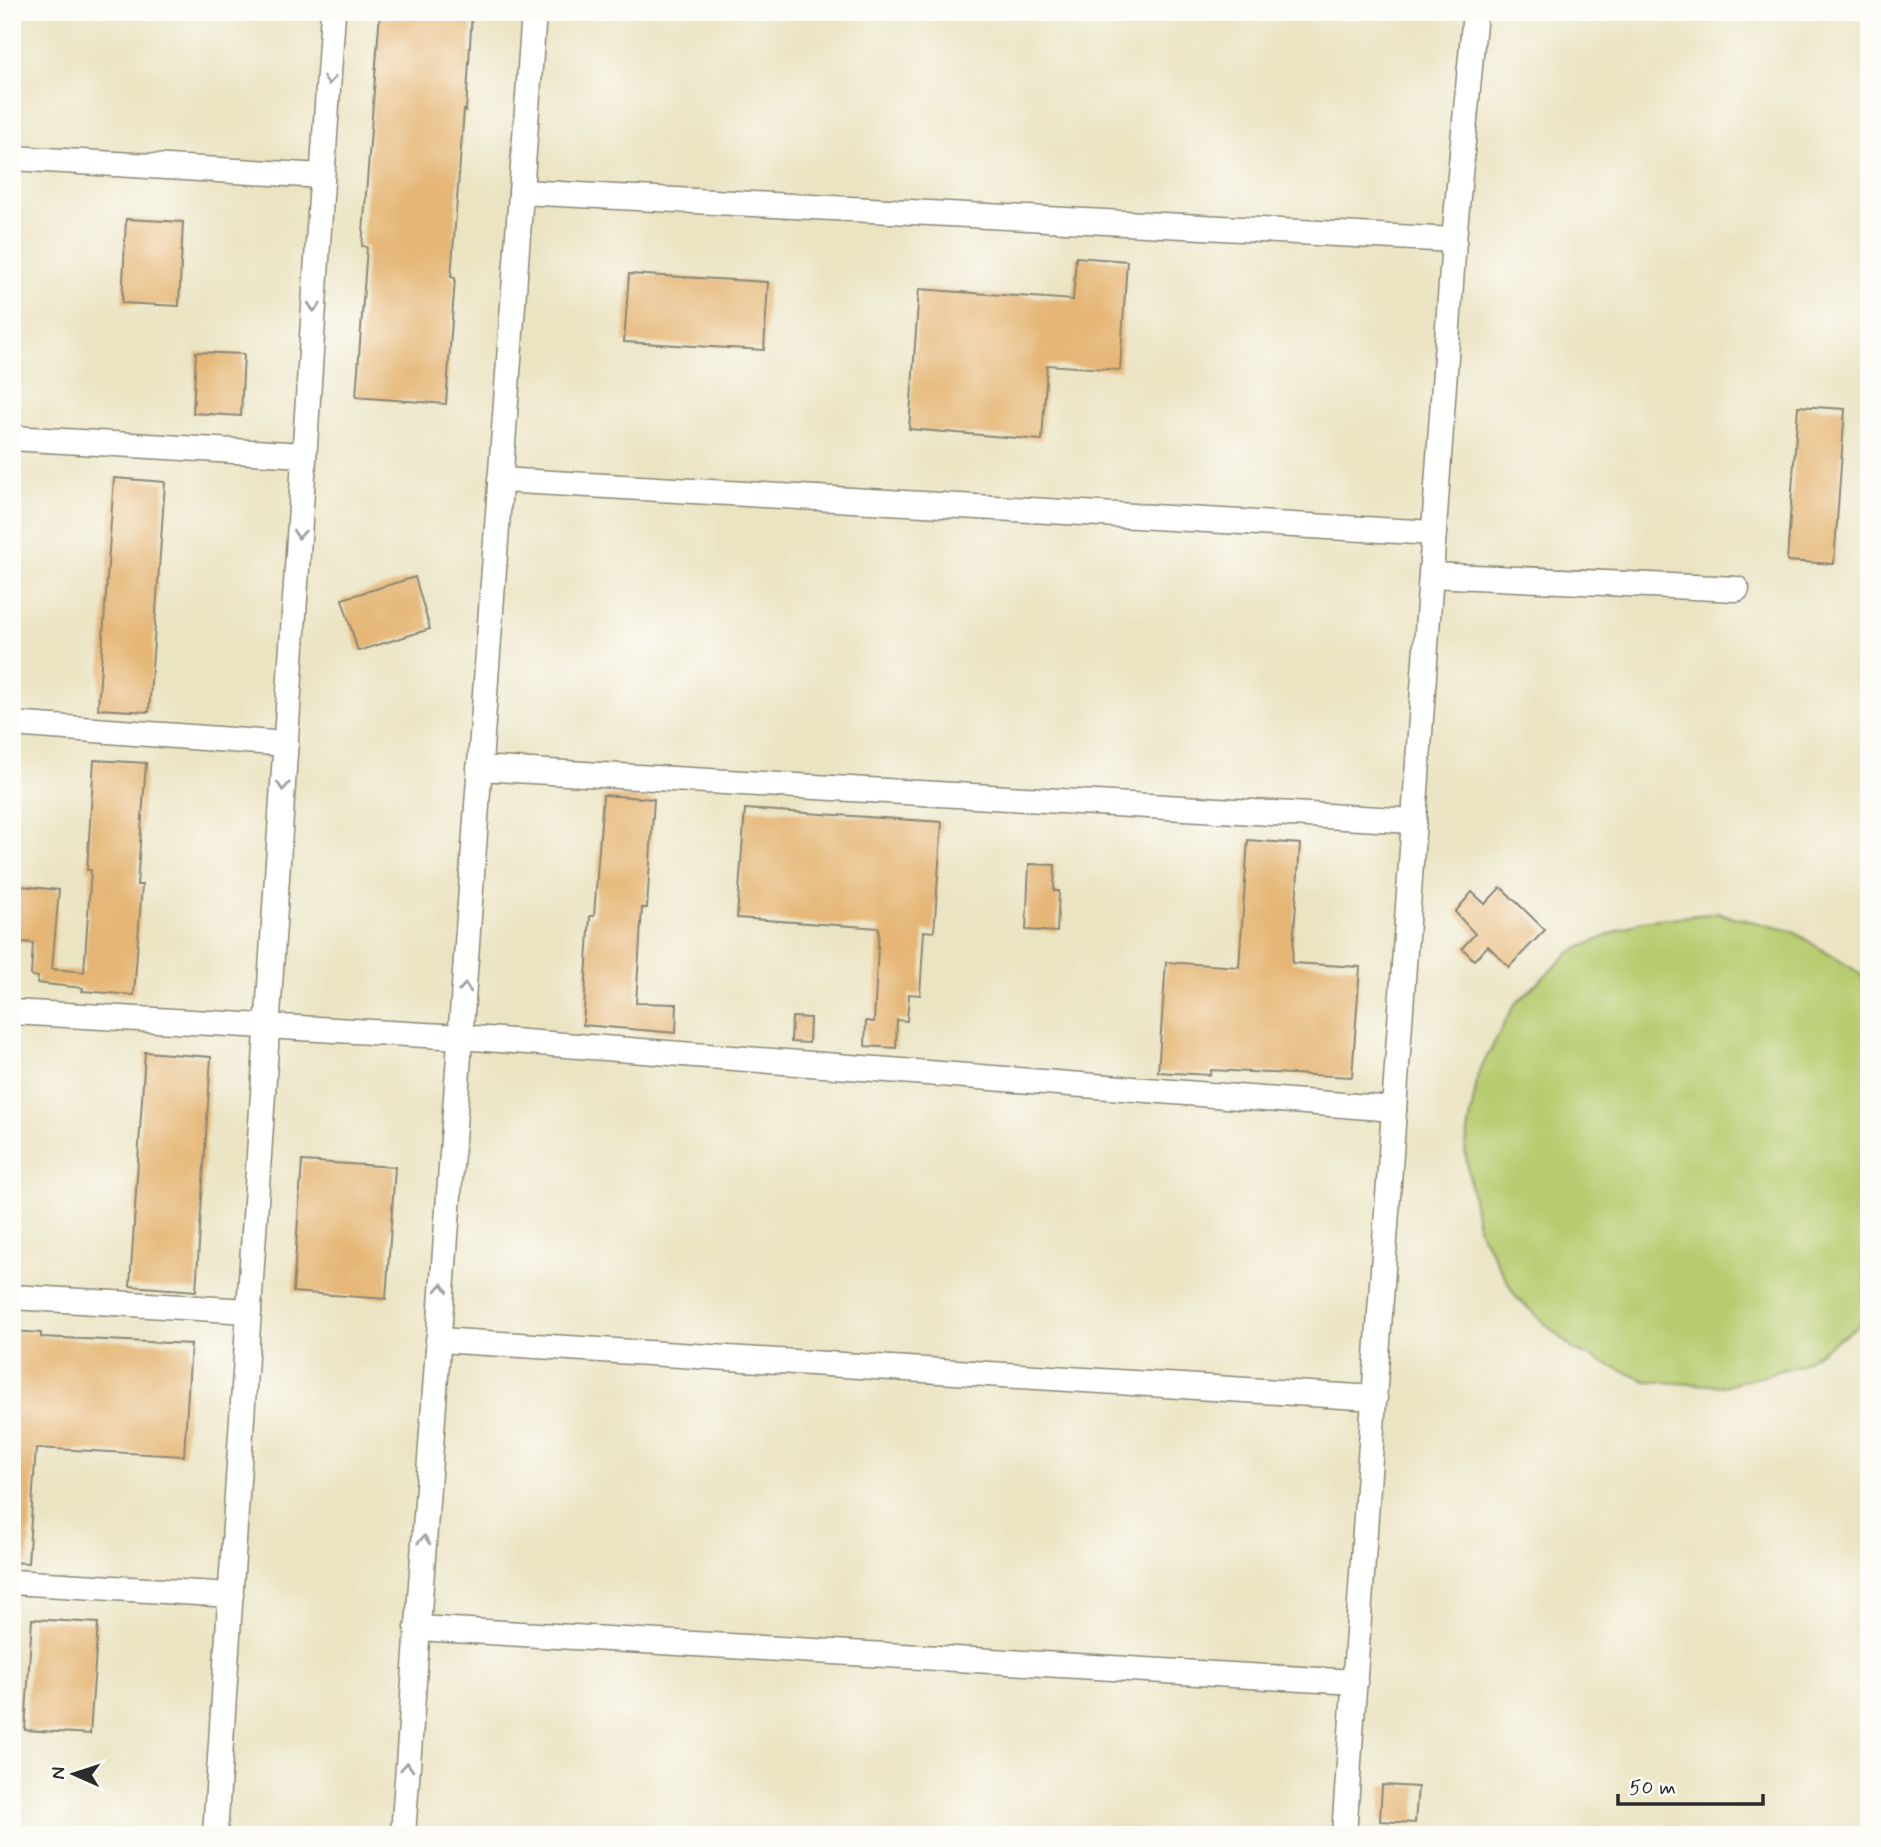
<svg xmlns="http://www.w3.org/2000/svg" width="1881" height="1847" viewBox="0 0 1881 1847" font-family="Mynerve,sans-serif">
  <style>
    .pitch { fill: #b7cc70; stroke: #717c4e; stroke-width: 2 }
    .building { fill: #e5b674 }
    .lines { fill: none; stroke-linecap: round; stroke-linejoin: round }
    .minor-casing { stroke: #8b8877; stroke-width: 27 }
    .minor { stroke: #fff; stroke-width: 24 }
    .oneway { stroke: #a0a0a0 }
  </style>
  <rect width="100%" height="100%" fill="#fdfcf7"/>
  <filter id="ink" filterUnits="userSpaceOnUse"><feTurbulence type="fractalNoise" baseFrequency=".0143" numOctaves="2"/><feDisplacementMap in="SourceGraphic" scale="14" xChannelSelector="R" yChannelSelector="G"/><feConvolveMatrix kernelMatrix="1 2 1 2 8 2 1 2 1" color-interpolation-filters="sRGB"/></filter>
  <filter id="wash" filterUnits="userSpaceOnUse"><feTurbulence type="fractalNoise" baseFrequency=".00686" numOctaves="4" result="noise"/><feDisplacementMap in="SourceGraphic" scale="28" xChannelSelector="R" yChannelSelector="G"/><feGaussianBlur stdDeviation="1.57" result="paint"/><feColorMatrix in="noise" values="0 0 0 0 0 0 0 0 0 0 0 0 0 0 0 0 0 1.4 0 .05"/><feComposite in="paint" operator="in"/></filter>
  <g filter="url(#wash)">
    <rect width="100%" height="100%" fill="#ebe4c3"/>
    <path class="pitch" d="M1717,913L1792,931L1858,972L1869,985V1316L1865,1321L1800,1365L1724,1386L1646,1381L1574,1350L1516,1297L1478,1228L1465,1150L1478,1074L1514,1005L1570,952L1641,921Z"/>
    <g id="blocks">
      <g class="building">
        <path d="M380,12H472L466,111L464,110L451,277L455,278L446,404L356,397L367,247L362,246Z"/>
        <path d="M126,219L183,222L179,306L122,303Z"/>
        <path d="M1076,257L1127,261L1120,370L1047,365L1042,440L909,429L919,289L1073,300Z"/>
        <path d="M629,274L768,282L764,350L624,342Z"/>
        <path d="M196,352L244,354L241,416L193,413Z"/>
        <path d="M1798,406L1845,409L1834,564L1787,561Z"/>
        <path d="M114,478L165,482L149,712L98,709Z"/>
        <path d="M415,577L430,629L358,651L342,599Z"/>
        <path d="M94,760L146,763L137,885H142L134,995L82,991L83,988L37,983L38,977L31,976L33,943L12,941V885L59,890L52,969L84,972L91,870H87Z"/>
        <path d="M603,795L654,799L647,908H642L636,1003L677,1004L676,1033L583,1025L590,916H594Z"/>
        <path d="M745,809L942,822L934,932L924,931L920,995L909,994L907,1021L897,1020L896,1048L865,1046L866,1021L874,1022L879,928L737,918Z"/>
        <path d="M1248,840L1300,844L1292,963L1360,967L1352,1077L1211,1070L1210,1075L1158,1072L1166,962L1239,967Z"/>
        <path d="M1029,864L1055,865L1054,891H1059L1057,932L1026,930Z"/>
        <path d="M1501,887L1545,930L1509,967L1488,946L1474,960L1462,948L1475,934L1455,912L1472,892L1485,904Z"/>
        <path d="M792,1017L810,1018L809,1043L791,1042Z"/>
        <path d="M145,1052L211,1057L196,1291L130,1286Z"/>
        <path d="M302,1161L395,1167L386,1299L293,1292Z"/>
        <path d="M12,1331L41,1333V1337L191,1344L184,1456L36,1448L28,1563L12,1562Z"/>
        <path d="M32,1619L98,1623L90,1734L25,1730Z"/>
        <path d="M1382,1785L1418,1787L1415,1823L1380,1821Z"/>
      </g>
    </g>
  </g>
  <g filter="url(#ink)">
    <use href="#blocks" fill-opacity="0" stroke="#8b8877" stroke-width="2"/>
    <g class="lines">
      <g class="minor-casing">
        <g id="minor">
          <path d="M12,158L322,176"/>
          <path d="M521,192L1454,240"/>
          <path d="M12,438L304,455"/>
          <path d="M500,480L1434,533"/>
          <path d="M1431,575L1737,589"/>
          <path d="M12,724L286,744"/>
          <path d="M479,768L1414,821"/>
          <path d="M12,1012L461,1037L1394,1109"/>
          <path d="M12,1297L249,1311"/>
          <path d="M438,1340L1375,1398"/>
          <path d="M12,1582L231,1595"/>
          <path d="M417,1628L1355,1682"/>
          <path d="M215,1835L333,12"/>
          <path d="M403,1835L534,12"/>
          <path d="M1344,1835L1454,240L1475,12"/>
        </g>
      </g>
      <use href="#minor" class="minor"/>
    </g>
    <defs><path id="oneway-chevron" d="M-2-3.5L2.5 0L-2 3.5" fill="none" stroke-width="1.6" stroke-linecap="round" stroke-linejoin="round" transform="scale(1.75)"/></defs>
    <g class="oneway">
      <use href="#oneway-chevron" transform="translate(329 80) rotate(94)"/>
      <use href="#oneway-chevron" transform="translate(314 307) rotate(94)"/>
      <use href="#oneway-chevron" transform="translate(299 534) rotate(94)"/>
      <use href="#oneway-chevron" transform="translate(283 786) rotate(94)"/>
      <use href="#oneway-chevron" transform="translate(465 988) rotate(-86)"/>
      <use href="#oneway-chevron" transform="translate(442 1288) rotate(-86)"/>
      <use href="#oneway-chevron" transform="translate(424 1540) rotate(-86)"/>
      <use href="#oneway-chevron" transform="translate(407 1767) rotate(-86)"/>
    </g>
  </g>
  <rect width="1881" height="1847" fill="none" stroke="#fdfcf7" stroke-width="42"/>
  <g transform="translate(74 1774) rotate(273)" stroke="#fdfcf7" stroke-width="5" paint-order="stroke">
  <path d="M0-5L12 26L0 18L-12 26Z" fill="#2b2b2b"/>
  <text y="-10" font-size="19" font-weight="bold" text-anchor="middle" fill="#2b2b2b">N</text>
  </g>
  <path d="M1618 1794v10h145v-10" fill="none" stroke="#2b2b2b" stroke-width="3.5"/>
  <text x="1629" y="1794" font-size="21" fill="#2b2b2b" stroke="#fdfcf7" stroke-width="5" paint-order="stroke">50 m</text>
</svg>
